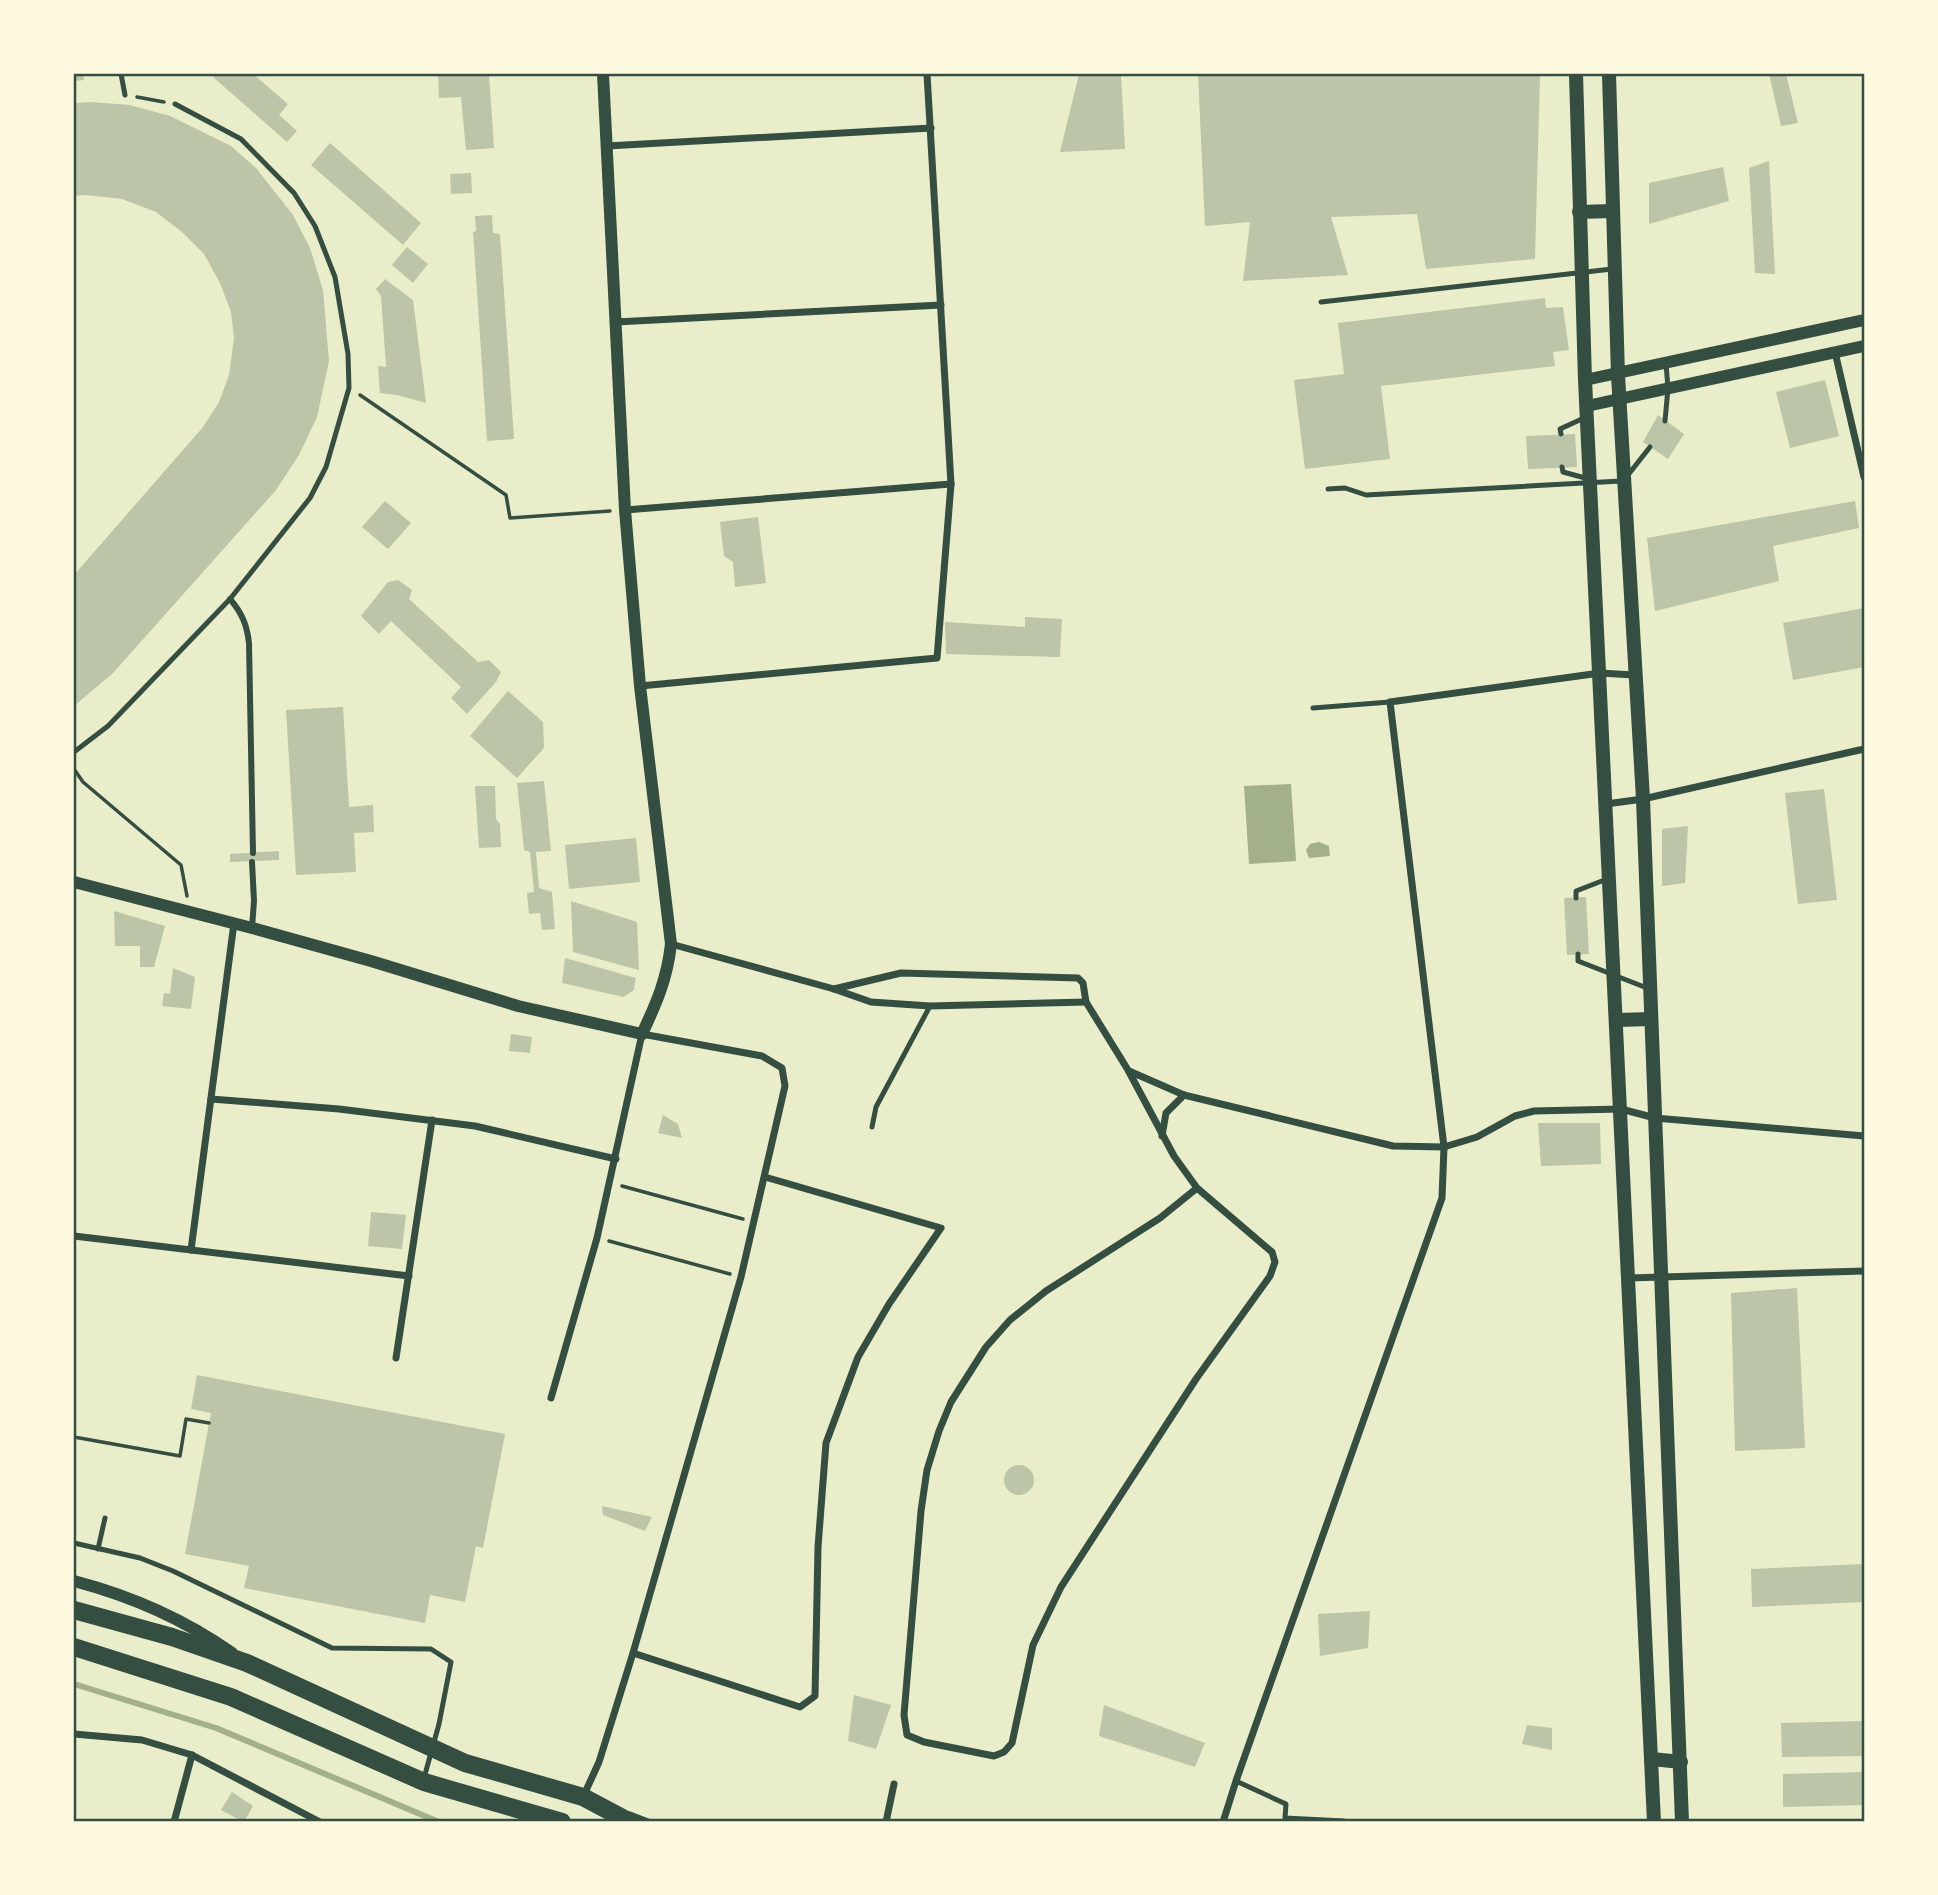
<svg xmlns="http://www.w3.org/2000/svg" width="1938" height="1895" viewBox="0 0 1938 1895" font-family="'Roboto Condensed',sans-serif">
  <style>
    .water { fill: #a3b18a }
    .lines { fill: none; stroke-linecap: round; stroke-linejoin: round }
    .stream { stroke: #a3b18a; stroke-width: 6 }
    .building { fill: #bcc5a7 }
    .path { stroke: #344e41; stroke-width: 3.5 }
    .service { stroke: #344e41; stroke-width: 5 }
    .pedestrian { stroke: #344e41; stroke-width: 6 }
    .minor { stroke: #344e41; stroke-width: 7 }
    .tertiary { stroke: #344e41; stroke-width: 12 }
    .secondary { stroke: #344e41; stroke-width: 14 }
    .primary { stroke: #344e41; stroke-width: 18 }
    .neatline { fill: none; stroke: #344e41; stroke-width: 2.5 }
  </style>
  <rect width="100%" height="100%" fill="#e9edc9"/>
  <g class="water">
    <path d="M1291,784L1296,861L1249,864L1244,786Z"/>
    <path d="M1319,842L1329,846L1330,856L1309,858L1306,850L1310,844Z"/>
  </g>
  <g class="lines">
    <path class="stream" d="M74,1684L216,1728L439,1822"/>
  </g>
  <g class="building">
    <path d="M74,74H83L84,80L74,81Z"/>
    <path d="M216,74H253L288,104L279,115L297,131L287,142L213,77Z"/>
    <path d="M438,74H489L494,148L466,150L461,97L439,98Z"/>
    <path d="M1079,74H1121L1125,149L1060,152Z"/>
    <path d="M1198,74H1540L1535,259L1426,269L1417,214L1331,217L1348,275L1243,281L1250,222L1205,226Z"/>
    <path d="M1769,74H1786L1798,123L1781,126Z"/>
    <path d="M90,102L130,105L170,116L231,146L256,168L293,215L310,248L323,290L329,361L317,417L299,455L276,490L113,673L74,706V575L203,427L219,402L229,375L234,338L231,312L220,283L204,254L182,232L156,212L122,199L86,195L74,196V103Z"/>
    <path d="M330,143L421,223L403,245L311,165Z"/>
    <path d="M1769,161L1775,274L1755,273L1749,168Z"/>
    <path d="M1723,167L1729,201L1649,224V183Z"/>
    <path d="M471,173L472,193L451,194L450,174Z"/>
    <path d="M492,215L493,233L500,234L514,439L487,441L473,232L476,231L475,216Z"/>
    <path d="M407,247L428,264L413,283L392,265Z"/>
    <path d="M385,279L413,300L426,403L397,395L380,393L378,366L386,367L381,296L376,289Z"/>
    <path d="M1545,298L1546,308L1563,307L1569,350L1553,352L1555,366L1381,386L1390,459L1305,469L1294,380L1344,374L1338,323Z"/>
    <path d="M1825,380L1839,436L1790,448L1776,392Z"/>
    <path d="M1658,415L1684,434L1668,459L1643,442Z"/>
    <path d="M1575,434L1577,467L1528,469L1526,436Z"/>
    <path d="M385,501L411,523L388,549L362,527Z"/>
    <path d="M1855,501L1859,528L1773,546L1779,581L1655,611L1647,538Z"/>
    <path d="M758,517L766,583L735,587L733,562L724,556L720,522Z"/>
    <path d="M398,580L412,590L409,599L478,662L489,660L501,672L496,682L467,714L451,698L461,687L391,621L379,634L361,616L388,582Z"/>
    <path d="M1864,608V667L1793,680L1783,623Z"/>
    <path d="M1025,617L1062,619L1060,657L946,654L945,622L1025,627Z"/>
    <path d="M508,691L543,722L544,748L517,778L470,736Z"/>
    <path d="M343,707L349,807L373,805L374,832L354,833L356,872L296,875L286,710Z"/>
    <path d="M544,781L551,851L536,852L539,888L552,892L555,929L542,930L540,913L529,914L527,893L534,892L530,852L524,850L517,783Z"/>
    <path d="M475,786H495L496,819L500,824L501,847L479,848Z"/>
    <path d="M1824,789L1837,900L1798,904L1785,793Z"/>
    <path d="M1688,826L1685,883L1662,886V829Z"/>
    <path d="M636,838L640,882L569,889L565,845Z"/>
    <path d="M279,851V860L230,862V854Z"/>
    <path d="M1586,897L1589,954L1567,955L1564,898Z"/>
    <path d="M571,901L637,922L639,970L573,952Z"/>
    <path d="M114,911L165,926L154,967H140V946H115Z"/>
    <path d="M565,958L636,978L634,990L623,997L562,983Z"/>
    <path d="M173,968L195,977L191,1009L162,1006L164,993L170,994Z"/>
    <path d="M511,1034L532,1037L530,1053L509,1051Z"/>
    <path d="M663,1115L678,1124L682,1138L658,1133Z"/>
    <path d="M1538,1123H1600L1601,1164L1541,1166Z"/>
    <path d="M371,1212L406,1215L402,1249L368,1246Z"/>
    <path d="M1797,1288L1805,1448L1735,1451L1731,1293Z"/>
    <path d="M197,1375L505,1434L483,1548L476,1546L465,1602L430,1595L425,1623L244,1588L249,1566L185,1554L211,1413L191,1409Z"/>
    <circle cx="1019" cy="1480" r="15"/>
    <path d="M602,1506L652,1517L645,1531L603,1515Z"/>
    <path d="M1864,1564V1602L1752,1607L1751,1569Z"/>
    <path d="M1370,1611L1368,1648L1320,1656L1318,1614Z"/>
    <path d="M854,1695L891,1705L876,1749L848,1741Z"/>
    <path d="M1104,1705L1205,1743L1195,1767L1099,1736Z"/>
    <path d="M1864,1721V1756L1782,1757L1781,1723Z"/>
    <path d="M1527,1725L1552,1728V1750L1522,1744Z"/>
    <path d="M1864,1772V1805L1783,1807V1774Z"/>
    <path d="M232,1792L253,1806L244,1822L221,1810Z"/>
  </g>
  <g class="lines">
    <g class="path">
      <path d="M137,97L164,102"/>
      <path d="M360,395L506,495L510,518L610,511"/>
      <path d="M74,769L83,782L181,865L187,896"/>
      <path d="M622,1186L743,1219"/>
      <path d="M609,1241L730,1274"/>
      <path d="M74,1437L180,1456L186,1419L209,1423"/>
    </g>
    <g class="service">
      <path d="M121,74L125,95"/>
      <path d="M1321,302L1612,269"/>
      <path d="M1665,421L1668,388L1666,364"/>
      <path d="M1561,434L1560,429L1584,418"/>
      <path d="M1562,467L1563,472L1589,479"/>
      <path d="M1628,475L1650,447"/>
      <path d="M1328,489L1345,488L1366,495L1621,481"/>
      <path d="M1313,708L1390,702"/>
      <path d="M74,752L108,726L230,599L310,498L326,467L349,388L348,354L335,277L315,226L294,193L241,139L175,104"/>
      <path d="M1576,898V891L1607,879"/>
      <path d="M1578,954V961L1647,988"/>
      <path d="M872,1127L876,1107L930,1006"/>
      <path d="M74,1543L140,1558L173,1571L332,1648L431,1649L451,1662L439,1724L424,1778"/>
      <path d="M98,1549L105,1518"/>
      <path d="M1236,1781L1286,1804L1285,1818L1344,1821"/>
    </g>
    <g class="pedestrian">
      <path d="M230,599C242,613 247,625 249,643L253,853"/>
      <path d="M252,928L254,901L252,862"/>
    </g>
    <g class="minor">
      <path d="M607,146L931,128"/>
      <path d="M616,322L941,305"/>
      <path d="M1835,352L1864,477"/>
      <path d="M625,510L951,484"/>
      <path d="M640,686L937,658L951,484L927,74"/>
      <path d="M1606,804L1643,799L1864,749"/>
      <path d="M671,944L834,989L871,1002L930,1006L1086,1002"/>
      <path d="M834,989L901,973L1078,978L1083,983L1086,1002L1128,1070L1174,1156L1197,1188L1272,1252L1275,1262L1270,1276L1196,1379L1061,1587L1033,1645L1012,1743L1004,1752L994,1756L924,1742L907,1735L904,1715L921,1511L927,1470L939,1431L951,1402L986,1347L1010,1320L1046,1291L1160,1218L1197,1188"/>
      <path d="M1129,1071L1184,1095L1393,1146L1444,1147L1477,1137L1515,1116L1534,1111L1621,1109L1655,1118L1864,1136"/>
      <path d="M211,1099L339,1109L475,1126L616,1159"/>
      <path d="M1162,1136L1166,1113L1184,1095"/>
      <path d="M74,1236L409,1276"/>
      <path d="M191,1250L234,923"/>
      <path d="M1629,1278L1864,1271"/>
      <path d="M396,1358L432,1120"/>
      <path d="M551,1398L597,1238L642,1034L762,1056L782,1068L785,1086L741,1277L633,1653L599,1762L583,1797"/>
      <path d="M633,1653L800,1707L815,1696L818,1547L826,1443L858,1357L889,1304L941,1228L765,1177"/>
      <path d="M74,1734L142,1740L192,1755L320,1822"/>
      <path d="M630,1815L648,1822"/>
      <path d="M174,1822L192,1755"/>
      <path d="M886,1822L894,1784"/>
      <path d="M1223,1822L1236,1781L1442,1198L1444,1147L1390,702L1600,673L1634,675"/>
    </g>
    <g class="tertiary">
      <path d="M1585,380L1864,320"/>
      <path d="M1587,406L1864,346"/>
      <path d="M74,882L252,928L371,961L518,1006L642,1034C657,1002 667,979 671,944L640,686L625,510L603,74"/>
      <path d="M74,1581C131,1596 184,1619 232,1653"/>
    </g>
    <g class="secondary">
      <path d="M1576,74L1585,380L1654,1822"/>
      <path d="M1609,74L1618,375L1643,799L1682,1822"/>
      <path d="M1579,212L1612,211"/>
      <path d="M1617,1020L1651,1019"/>
      <path d="M1652,1759L1681,1762"/>
    </g>
    <g class="primary">
      <path d="M74,1610L172,1637L247,1663L465,1763L583,1797L630,1822"/>
      <path d="M74,1647L231,1697L424,1782L562,1822"/>
    </g>
  </g>
  <rect width="1938" height="1895" fill="none" stroke="#fefae0" stroke-width="150"/>
  <rect x="75" y="75" width="1788" height="1745" class="neatline"/>
</svg>
